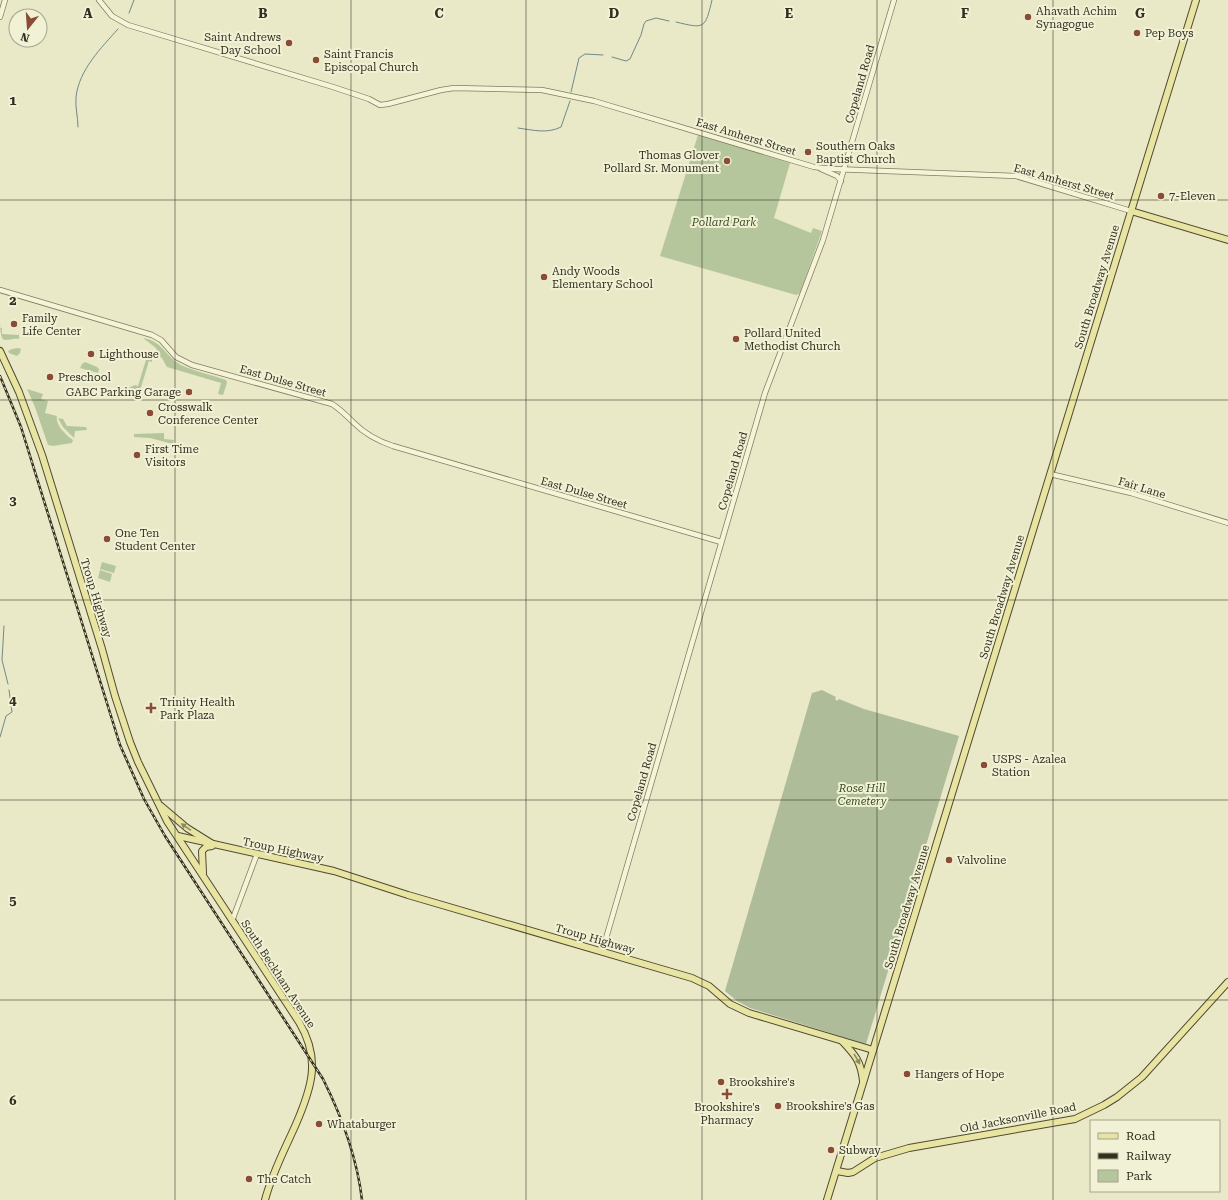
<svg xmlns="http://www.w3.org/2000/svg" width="1228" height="1200" viewBox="0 0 1228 1200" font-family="'Roboto Serif',serif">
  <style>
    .green { fill: #b5c69c }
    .cemetery { fill: #aebc9a }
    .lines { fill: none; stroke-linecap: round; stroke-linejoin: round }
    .stream { stroke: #6f8a8b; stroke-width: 1 }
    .minor-casing { stroke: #827c5e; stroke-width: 6 }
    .major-casing { stroke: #514932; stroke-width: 8 }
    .minor { stroke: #f5f4d9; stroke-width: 4.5 }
    .major { stroke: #e8e5a3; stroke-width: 6 }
    .rail-casing { stroke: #343020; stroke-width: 2.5 }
    .rail { stroke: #f1f1d5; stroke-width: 1; stroke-dasharray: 3; stroke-linecap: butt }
    .oneway { fill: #8e8a62 }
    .grid { fill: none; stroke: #343020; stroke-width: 1; stroke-opacity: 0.55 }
    .poi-dot { fill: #8b4c35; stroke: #f1f1d5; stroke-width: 1.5 }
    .labels { text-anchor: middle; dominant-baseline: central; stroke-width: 4; stroke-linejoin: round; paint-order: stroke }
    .poi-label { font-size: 11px; fill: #343020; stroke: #f1f1d5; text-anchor: start }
    .street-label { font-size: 11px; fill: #343020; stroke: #f1f1d5 }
    .park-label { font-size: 11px; font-style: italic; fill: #3b4f29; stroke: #f1f1d5 }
    .grid-label { font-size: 13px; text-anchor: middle; font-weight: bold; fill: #343020; stroke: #f1f1d5; stroke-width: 4; stroke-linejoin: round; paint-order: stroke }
  </style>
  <rect width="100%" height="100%" fill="#e9e8c7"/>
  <g class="green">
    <path d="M698,135L790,163L774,218L811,233L813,228L822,231L800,293L796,295L660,256Z"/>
    <path d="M0,318V328H2V334L19,335V339C13,338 10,340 5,340C0,340 0,323 0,318Z"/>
    <path d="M143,338C163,341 166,358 183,366C197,372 212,375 226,380L227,383L223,395L218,394L221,383L167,367L162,358L160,357L156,348Z"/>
    <path d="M18,348L21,349L20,353L17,356L9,353L8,351L12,349Z"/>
    <path d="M149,350L152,355V362L149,361L139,394L130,395L127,393L128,388L135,385L138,386Z"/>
    <path d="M85,362L97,367L99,369L98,373L80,368L82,364Z"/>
    <path d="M27,389L43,394L41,399L48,401L45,413L57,416C55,425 66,435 73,440L72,443L53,446L48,445L35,407Z"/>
    <path d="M58,418L63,419L67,426L86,427L87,430L75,431L74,438L63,427Z"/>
    <path d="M164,433V439L174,440L173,444L150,438L134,437V434Z"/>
    <path d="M102,562L116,566L114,573L100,569Z"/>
    <path d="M100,570L112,574L110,582L98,578Z"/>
  </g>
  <path class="cemetery" d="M822,690L836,697L835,699L837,701L839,699L864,709L959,736L866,1044L750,1008L737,1001L725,991L812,693Z"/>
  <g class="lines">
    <g class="stream">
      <path d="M129,13L134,0"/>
      <path d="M676,22C705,29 705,29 712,0"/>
      <path d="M612,57L626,61L630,59L641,35L644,24L646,21L656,18L669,21"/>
      <path d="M571,92L579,58L585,54L603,55"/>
      <path d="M78,127C78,117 75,107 76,97C79,70 101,48 118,29"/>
      <path d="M518,128C533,130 547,134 561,127L570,101"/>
      <path d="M4,626L2,660L8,684"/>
      <path d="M0,737L6,716L12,712L9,690"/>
    </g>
    <g class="minor-casing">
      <g id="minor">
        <path d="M99,0L112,16L128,25L333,87L369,99L380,105L388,104L441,90L454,88L542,90L594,101L814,167L833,169L1016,176L1131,211"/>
        <path d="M0,17L5,0"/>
        <path d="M821,169L837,176L841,181"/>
        <path d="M0,290L152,335L161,340L176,357L192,365L332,404C340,409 347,416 354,423C365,434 378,441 393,446L721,542"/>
        <path d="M1050,474L1131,493L1228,523"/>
        <path d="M232,921L257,854"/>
        <path d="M602,952L765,393L823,240L894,0"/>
      </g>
    </g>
    <g class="major-casing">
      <g id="major">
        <path d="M1131,211L1228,240"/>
        <path d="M0,351L19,392L42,455L102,649L115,696L130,742L138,762L167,821L299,1022C321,1059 312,1087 296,1124C285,1149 272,1173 265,1200"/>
        <path d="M161,806L187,828L211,843"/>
        <path d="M178,836L334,871L408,895L692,978L709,986L730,1004L749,1013L873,1050"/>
        <path d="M203,873L202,851L206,847L212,846"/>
        <path d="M842,1041C855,1055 861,1061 863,1081"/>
        <path d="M837,1171L848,1173L853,1172L875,1158L909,1148L1075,1119L1104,1105L1117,1097L1142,1077L1228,982"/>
        <path d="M827,1200L1196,0"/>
      </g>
    </g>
    <use href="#minor" class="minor"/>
    <use href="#major" class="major"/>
    <g class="rail-casing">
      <path id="rail" d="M0,376L21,427L120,745L144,799L165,836L323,1079C342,1117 357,1157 362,1200"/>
    </g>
    <use href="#rail" class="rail"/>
  </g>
  <defs><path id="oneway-solid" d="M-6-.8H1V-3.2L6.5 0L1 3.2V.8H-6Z"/></defs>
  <g class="oneway">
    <use href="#oneway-solid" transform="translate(186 827) rotate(-145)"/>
    <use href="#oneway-solid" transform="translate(857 1059) rotate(60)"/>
  </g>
  <path class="grid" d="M175,0V1200M351,0V1200M526,0V1200M702,0V1200M877,0V1200M1053,0V1200M0,200H1228M0,400H1228M0,600H1228M0,800H1228M0,1000H1228"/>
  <g class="poi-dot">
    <circle cx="1028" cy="17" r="4"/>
    <circle cx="1137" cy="33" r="4"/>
    <circle cx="289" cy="43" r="4"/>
    <circle cx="316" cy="60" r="4"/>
    <circle cx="808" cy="152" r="4"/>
    <circle cx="727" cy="161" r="4"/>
    <circle cx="1161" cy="196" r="4"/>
    <circle cx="544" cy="277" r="4"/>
    <circle cx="14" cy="324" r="4"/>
    <circle cx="736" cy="339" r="4"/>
    <circle cx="91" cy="354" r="4"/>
    <circle cx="50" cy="377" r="4"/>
    <circle cx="189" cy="392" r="4"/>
    <circle cx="150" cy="413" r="4"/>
    <circle cx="137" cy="455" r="4"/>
    <circle cx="107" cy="539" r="4"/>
    <path d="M149 702h4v4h4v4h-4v4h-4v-4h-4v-4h4z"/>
    <circle cx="984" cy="765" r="4"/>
    <circle cx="949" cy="860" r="4"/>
    <circle cx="907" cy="1074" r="4"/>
    <circle cx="721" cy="1082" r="4"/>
    <path d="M725 1088h4v4h4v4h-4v4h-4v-4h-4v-4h4z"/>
    <circle cx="778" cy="1106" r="4"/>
    <circle cx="319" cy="1124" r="4"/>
    <circle cx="831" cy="1150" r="4"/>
    <circle cx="249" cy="1179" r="4"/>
  </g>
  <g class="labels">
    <g class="poi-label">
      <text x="1036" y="11">Ahavath Achim<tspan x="1036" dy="13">Synagogue</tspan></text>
      <text x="1145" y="33">Pep Boys</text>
      <text x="281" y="37" text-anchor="end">Saint Andrews<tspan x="281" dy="13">Day School</tspan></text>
      <text x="324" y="54">Saint Francis<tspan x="324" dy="13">Episcopal Church</tspan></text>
      <text x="816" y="146">Southern Oaks<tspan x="816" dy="13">Baptist Church</tspan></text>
      <text x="719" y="155" text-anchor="end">Thomas Glover<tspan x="719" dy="13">Pollard Sr. Monument</tspan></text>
      <text x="1169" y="196">7-Eleven</text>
      <text x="552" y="271">Andy Woods<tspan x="552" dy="13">Elementary School</tspan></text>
      <text x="22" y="318">Family<tspan x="22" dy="13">Life Center</tspan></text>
      <text x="744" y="333">Pollard United<tspan x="744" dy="13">Methodist Church</tspan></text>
      <text x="99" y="354">Lighthouse</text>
      <text x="58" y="377">Preschool</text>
      <text x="181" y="392" text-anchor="end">GABC Parking Garage</text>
      <text x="158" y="407">Crosswalk<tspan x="158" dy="13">Conference Center</tspan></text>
      <text x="145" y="449">First Time<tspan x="145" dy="13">Visitors</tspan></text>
      <text x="115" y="533">One Ten<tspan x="115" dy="13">Student Center</tspan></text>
      <text x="160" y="702">Trinity Health<tspan x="160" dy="13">Park Plaza</tspan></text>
      <text x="992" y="759">USPS - Azalea<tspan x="992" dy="13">Station</tspan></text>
      <text x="957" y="860">Valvoline</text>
      <text x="915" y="1074">Hangers of Hope</text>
      <text x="729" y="1082">Brookshire's</text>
      <text x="786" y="1106">Brookshire's Gas</text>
      <text x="727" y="1107" text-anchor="middle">Brookshire's<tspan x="727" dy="13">Pharmacy</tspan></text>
      <text x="327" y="1124">Whataburger</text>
      <text x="839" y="1150">Subway</text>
      <text x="257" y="1179">The Catch</text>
    </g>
    <g class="street-label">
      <text transform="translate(860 84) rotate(-74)">Copeland Road</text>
      <text transform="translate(746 137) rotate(17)">East Amherst Street</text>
      <text transform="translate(1064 182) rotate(16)">East Amherst Street</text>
      <text transform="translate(1097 287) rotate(-73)">South Broadway Avenue</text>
      <text transform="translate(283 381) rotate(16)">East Dulse Street</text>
      <text transform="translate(733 471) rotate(-74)">Copeland Road</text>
      <text transform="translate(1142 488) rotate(17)">Fair Lane</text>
      <text transform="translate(584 493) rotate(16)">East Dulse Street</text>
      <text transform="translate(1002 597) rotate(-73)">South Broadway Avenue</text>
      <text transform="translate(96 598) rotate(73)">Troup Highway</text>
      <text transform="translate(642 782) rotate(-74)">Copeland Road</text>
      <text transform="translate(283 850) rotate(12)">Troup Highway</text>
      <text transform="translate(907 907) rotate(-73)">South Broadway Avenue</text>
      <text transform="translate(595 939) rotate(16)">Troup Highway</text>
      <text transform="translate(278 974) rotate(57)">South Beckham Avenue</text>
      <text transform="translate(1018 1118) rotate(-11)">Old Jacksonville Road</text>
    </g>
    <g class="park-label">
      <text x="724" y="222">Pollard Park</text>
      <text x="862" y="788">Rose Hill<tspan x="862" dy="13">Cemetery</tspan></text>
    </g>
  </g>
  <g class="grid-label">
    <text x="88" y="18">A</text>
    <text x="263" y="18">B</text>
    <text x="439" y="18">C</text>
    <text x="614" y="18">D</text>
    <text x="789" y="18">E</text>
    <text x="965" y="18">F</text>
    <text x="1140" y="18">G</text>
    <text x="13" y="105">1</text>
    <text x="13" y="305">2</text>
    <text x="13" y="505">3</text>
    <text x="13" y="705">4</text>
    <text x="13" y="905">5</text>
    <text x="13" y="1105">6</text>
  </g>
  <rect x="1090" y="1120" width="130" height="72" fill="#f1f1d5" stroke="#a5a48d"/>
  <rect x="1098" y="1133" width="20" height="6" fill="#e8e5a3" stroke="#a5a48d"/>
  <text x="1126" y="1140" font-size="12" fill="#343020">Road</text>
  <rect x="1098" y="1153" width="20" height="6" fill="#343020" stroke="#a5a48d"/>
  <text x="1126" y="1160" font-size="12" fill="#343020">Railway</text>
  <rect x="1098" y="1170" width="20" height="12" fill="#b5c69c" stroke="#a5a48d"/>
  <text x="1126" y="1180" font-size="12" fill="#343020">Park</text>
  <g transform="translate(28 28) rotate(197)"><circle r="19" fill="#f1f1d5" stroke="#a5a48d"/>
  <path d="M0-3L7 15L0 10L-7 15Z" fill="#8b4c35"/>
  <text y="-6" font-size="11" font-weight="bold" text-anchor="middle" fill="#343020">N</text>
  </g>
</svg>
